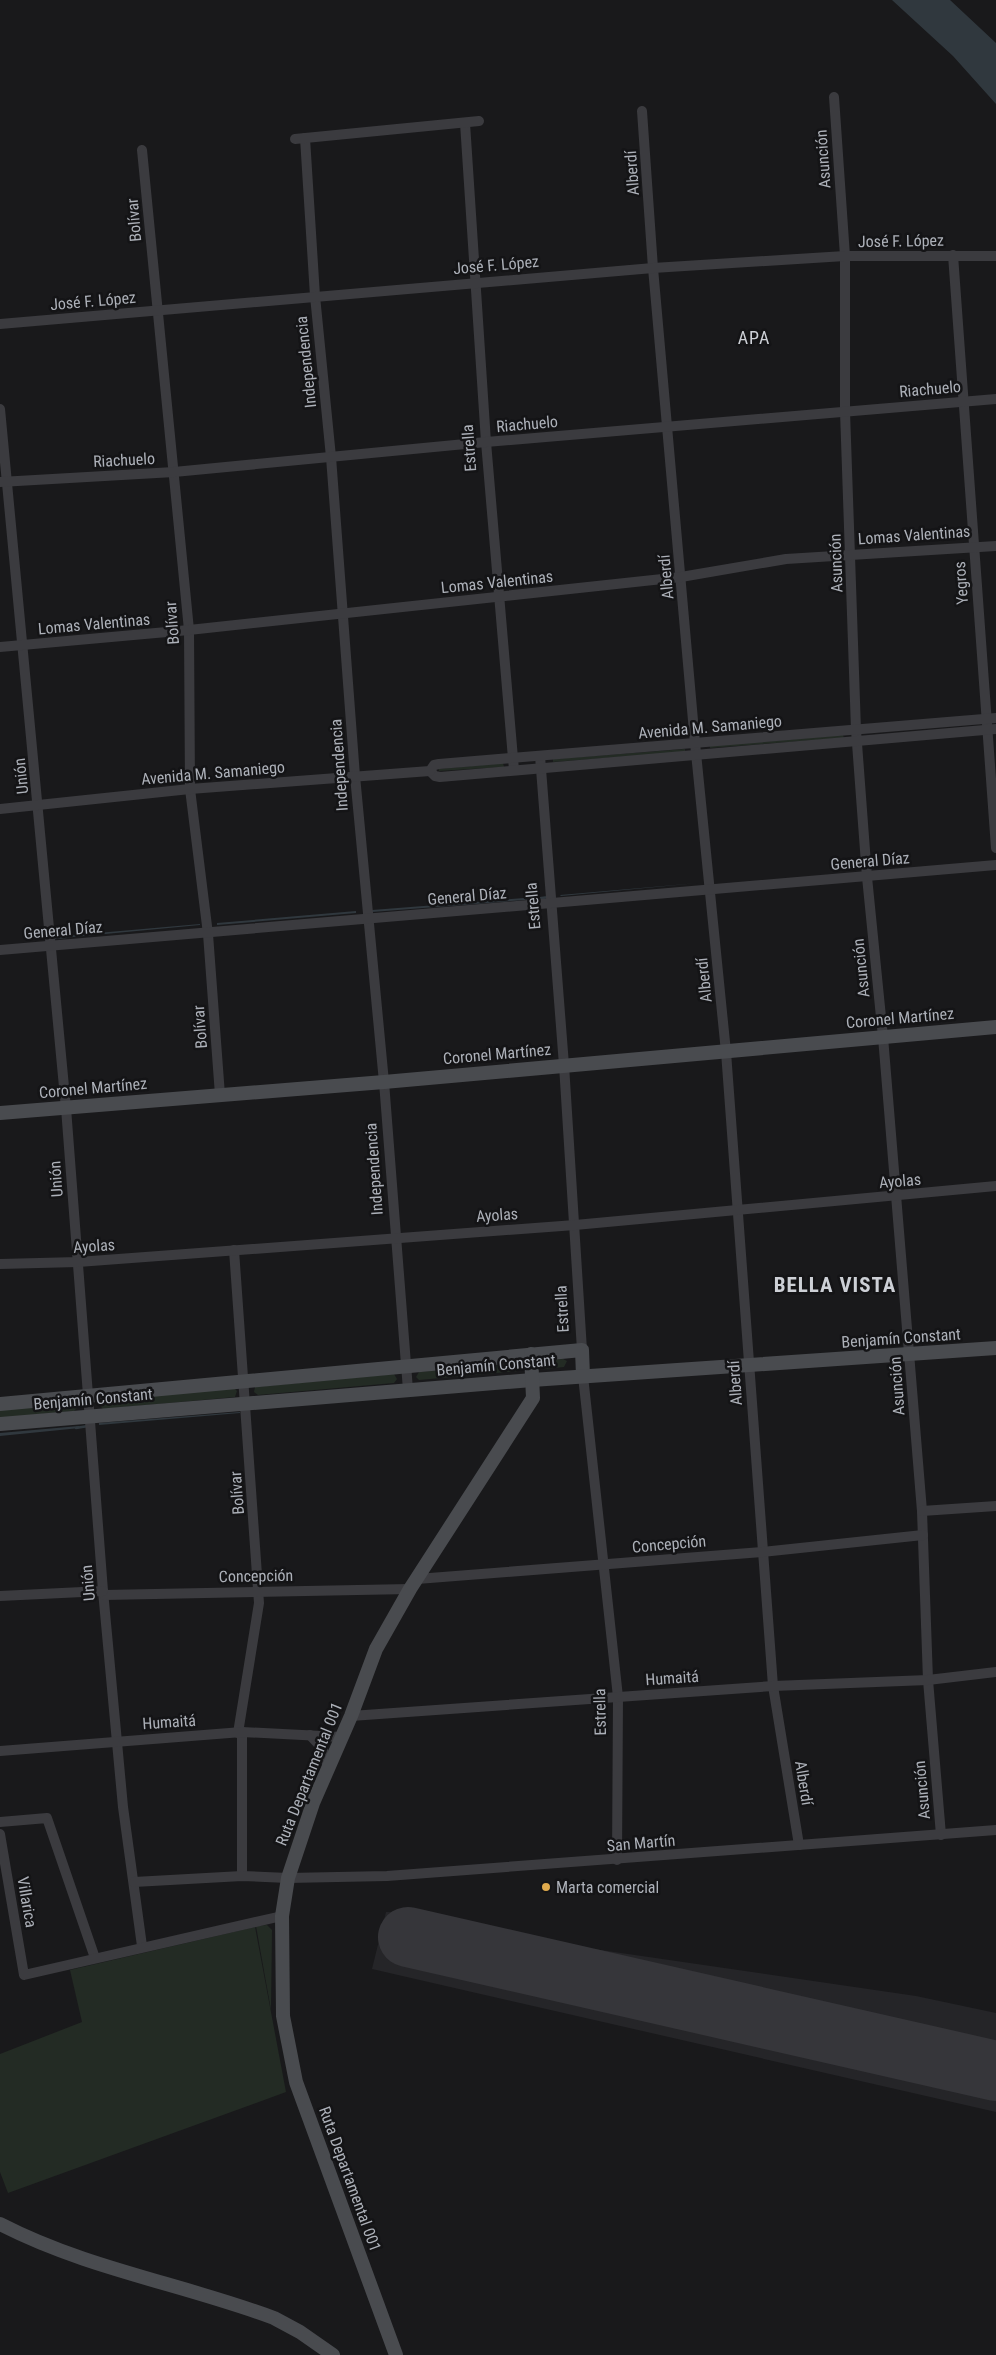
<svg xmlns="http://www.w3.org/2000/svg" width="996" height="2355" viewBox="0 0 996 2355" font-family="'Roboto Condensed',sans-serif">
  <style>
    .built { fill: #252528 }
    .green { fill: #232b24 }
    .water { fill: #30383e }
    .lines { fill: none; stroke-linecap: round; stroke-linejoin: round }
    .stream { stroke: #30383e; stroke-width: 2.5 }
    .runway { stroke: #36363a; stroke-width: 60 }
    .street { stroke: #3b3b3f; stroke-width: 10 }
    .secondary { stroke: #494b4f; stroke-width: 14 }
    .poi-dot { fill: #dfaa4d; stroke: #141416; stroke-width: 2 }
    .labels { text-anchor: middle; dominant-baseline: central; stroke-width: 5; stroke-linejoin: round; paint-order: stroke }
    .street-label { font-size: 16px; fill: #adb1b9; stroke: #141416 }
    .poi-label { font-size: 16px; fill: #adb1b9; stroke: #141416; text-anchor: start }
    .neighbourhood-label { font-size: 18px; letter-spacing: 1px; fill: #cdd0d6; stroke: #141416 }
    .district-label { font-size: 21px; font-weight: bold; letter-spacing: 1px; fill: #cdd0d6; stroke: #141416 }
  </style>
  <rect width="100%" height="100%" fill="#19191b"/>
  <path class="built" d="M386,1912L419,1913L559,1944L916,1996L996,2013V2112L372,1969Z"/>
  <g class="green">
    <path d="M843,735L844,738L710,748V746Z"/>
    <path d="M685,749V752L553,762V759Z"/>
    <path d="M503,763L504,767L439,771V769Z"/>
    <path d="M563,1359L567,1361L564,1367L545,1369L542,1366L545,1360Z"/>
    <path d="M518,1363L522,1368L519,1371L419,1380L416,1377L419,1372Z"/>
    <path d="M394,1374L397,1379L394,1383L258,1395L254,1392L255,1387Z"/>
    <path d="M234,1388L237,1391L235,1397L103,1409L100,1406L101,1401Z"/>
    <path d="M76,1403L77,1408L74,1411L0,1418V1409Z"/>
    <path d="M267,1925L272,1930L271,2010L256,1926Z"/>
    <path d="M255,1927L286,2092L8,2193L0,2172V2054L82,2022L70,1970Z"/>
  </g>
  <g class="water">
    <path d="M892,0H950L996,43V104L953,56Z"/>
    <path d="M698,883L561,896L560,895Z"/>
    <path d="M537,897V899L372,912V910Z"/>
    <path d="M356,911V913L217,925V923Z"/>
    <path d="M200,924V925L63,938V936Z"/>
    <path d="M240,1412V1413L99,1425V1423Z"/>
    <path d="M79,1426L80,1428L0,1436V1433Z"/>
  </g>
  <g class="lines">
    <g class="stream">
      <path d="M534,899L549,897"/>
      <path d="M54,938L66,937"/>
      <path d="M76,1428L88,1426"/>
    </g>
    <path class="runway" d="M408,1937L996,2071"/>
    <g class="street">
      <path d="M834,97L845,256V411L856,730L867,877L883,1037L922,1511L928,1680L941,1835"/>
      <path d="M642,111L653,268L695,743L726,1052L773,1686L799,1845"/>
      <path d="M465,123L486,442L514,770"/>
      <path d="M305,138L315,296L331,457L355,776L384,1082L408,1390"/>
      <path d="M295,139L479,121"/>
      <path d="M142,150L189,630L190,789L208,934L220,1095"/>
      <path d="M953,255L996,848"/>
      <path d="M0,324L653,268L845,256H996"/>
      <path d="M0,409L66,1108L103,1591L123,1807L142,1946"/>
      <path d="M0,482L174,472L486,442L996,399"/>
      <path d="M0,647L189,630L681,577L786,559L996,546"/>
      <path d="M540,756L564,1065L582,1350"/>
      <path d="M430,771L435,776L440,777L996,729"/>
      <path d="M0,809L190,789L430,771L434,765L439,764L996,718"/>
      <path d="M0,950L996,865"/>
      <path d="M234,1250L259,1603L238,1733"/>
      <path d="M0,1264L78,1262L575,1225L996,1186"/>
      <path d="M583,1376L618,1697L617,1860"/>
      <path d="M922,1511L996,1506"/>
      <path d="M417,1579L762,1552L923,1535"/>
      <path d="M104,1595L410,1589"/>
      <path d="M0,1596L103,1591"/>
      <path d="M351,1716L773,1686L928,1680L996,1672"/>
      <path d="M242,1732V1876"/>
      <path d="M310,1735L323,1749L328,1768"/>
      <path d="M0,1751L242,1732L341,1737"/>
      <path d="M0,1822L47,1818L95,1958"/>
      <path d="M0,1834L24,1975L282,1916"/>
      <path d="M134,1882L242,1876L288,1878L387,1876L996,1830"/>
    </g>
    <g class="secondary">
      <path d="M0,1113L384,1082L996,1027"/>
      <path d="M0,1404L582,1350L583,1376"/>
      <path d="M0,1424L532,1380L996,1348"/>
      <path d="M0,2224C87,2269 183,2284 274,2318L300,2332L333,2355"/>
      <path d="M396,2355L296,2082L283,2016L282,1916L288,1878L313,1803L351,1716L376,1649L410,1589L533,1398L531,1354"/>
    </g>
  </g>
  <circle class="poi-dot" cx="546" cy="1887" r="5"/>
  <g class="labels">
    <g class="street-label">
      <text transform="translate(823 159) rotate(-94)">Asunción</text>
      <text transform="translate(632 173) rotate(-94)">Alberdí</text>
      <text transform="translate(134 220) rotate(-95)">Bolívar</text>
      <text transform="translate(901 241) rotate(-1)">José F. López</text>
      <text transform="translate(496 265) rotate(-5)">José F. López</text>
      <text transform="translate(93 301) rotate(-5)">José F. López</text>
      <text transform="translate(306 362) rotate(-96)">Independencia</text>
      <text transform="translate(930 389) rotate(-5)">Riachuelo</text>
      <text transform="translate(527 424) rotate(-5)">Riachuelo</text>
      <text transform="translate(469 448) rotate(-94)">Estrella</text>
      <text transform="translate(124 460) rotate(-3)">Riachuelo</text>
      <text transform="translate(914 535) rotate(-4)">Lomas Valentinas</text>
      <text transform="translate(836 563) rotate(-92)">Asunción</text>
      <text transform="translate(666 577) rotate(-95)">Alberdí</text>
      <text transform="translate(497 582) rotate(-6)">Lomas Valentinas</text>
      <text transform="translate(961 583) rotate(-94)">Yegros</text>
      <text transform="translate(172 623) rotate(-94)">Bolívar</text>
      <text transform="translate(94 624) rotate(-5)">Lomas Valentinas</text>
      <text transform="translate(710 727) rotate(-5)">Avenida M. Samaniego</text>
      <text transform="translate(339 765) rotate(-94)">Independencia</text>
      <text transform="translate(213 773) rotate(-5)">Avenida M. Samaniego</text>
      <text transform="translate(21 776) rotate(-96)">Unión</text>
      <text transform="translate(870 861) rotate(-5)">General Díaz</text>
      <text transform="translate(467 896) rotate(-5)">General Díaz</text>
      <text transform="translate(533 906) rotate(-95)">Estrella</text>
      <text transform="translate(63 930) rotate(-5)">General Díaz</text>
      <text transform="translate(861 968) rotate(-96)">Asunción</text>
      <text transform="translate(704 980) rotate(-96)">Alberdí</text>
      <text transform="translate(900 1018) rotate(-5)">Coronel Martínez</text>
      <text transform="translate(200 1027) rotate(-94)">Bolívar</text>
      <text transform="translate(497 1054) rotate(-5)">Coronel Martínez</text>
      <text transform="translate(93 1088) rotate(-5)">Coronel Martínez</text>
      <text transform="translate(374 1169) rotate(-94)">Independencia</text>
      <text transform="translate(56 1179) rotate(-94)">Unión</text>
      <text transform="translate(900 1181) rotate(-5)">Ayolas</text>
      <text transform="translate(497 1215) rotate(-4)">Ayolas</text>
      <text transform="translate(94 1246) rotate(-4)">Ayolas</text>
      <text transform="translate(562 1309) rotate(-93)">Estrella</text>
      <text transform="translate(901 1338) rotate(-4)">Benjamín Constant</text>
      <text transform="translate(496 1365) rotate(-5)">Benjamín Constant</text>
      <text transform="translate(735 1383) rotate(-94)">Alberdí</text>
      <text transform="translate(897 1386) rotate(-94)">Asunción</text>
      <text transform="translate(93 1399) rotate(-5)">Benjamín Constant</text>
      <text transform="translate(237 1493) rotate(-94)">Bolívar</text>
      <text transform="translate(669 1544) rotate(-5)">Concepción</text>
      <text transform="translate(256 1576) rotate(-1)">Concepción</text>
      <text transform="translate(88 1583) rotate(-95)">Unión</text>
      <text transform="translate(672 1678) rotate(-4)">Humaitá</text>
      <text transform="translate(600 1712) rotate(-91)">Estrella</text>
      <text transform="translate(169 1722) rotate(-4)">Humaitá</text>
      <text transform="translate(309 1774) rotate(-68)">Ruta Departamental 001</text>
      <text transform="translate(804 1783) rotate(81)">Alberdí</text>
      <text transform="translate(922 1790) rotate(-95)">Asunción</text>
      <text transform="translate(641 1843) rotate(-5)">San Martín</text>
      <text transform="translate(27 1902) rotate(80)">Villarica</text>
      <text transform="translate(350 2179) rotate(70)">Ruta Departamental 001</text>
    </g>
    <g class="poi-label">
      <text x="556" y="1887">Marta comercial</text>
    </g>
    <g class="neighbourhood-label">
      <text x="754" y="337">APA</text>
    </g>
    <g class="district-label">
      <text x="835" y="1285">BELLA VISTA</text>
    </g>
  </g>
</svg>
